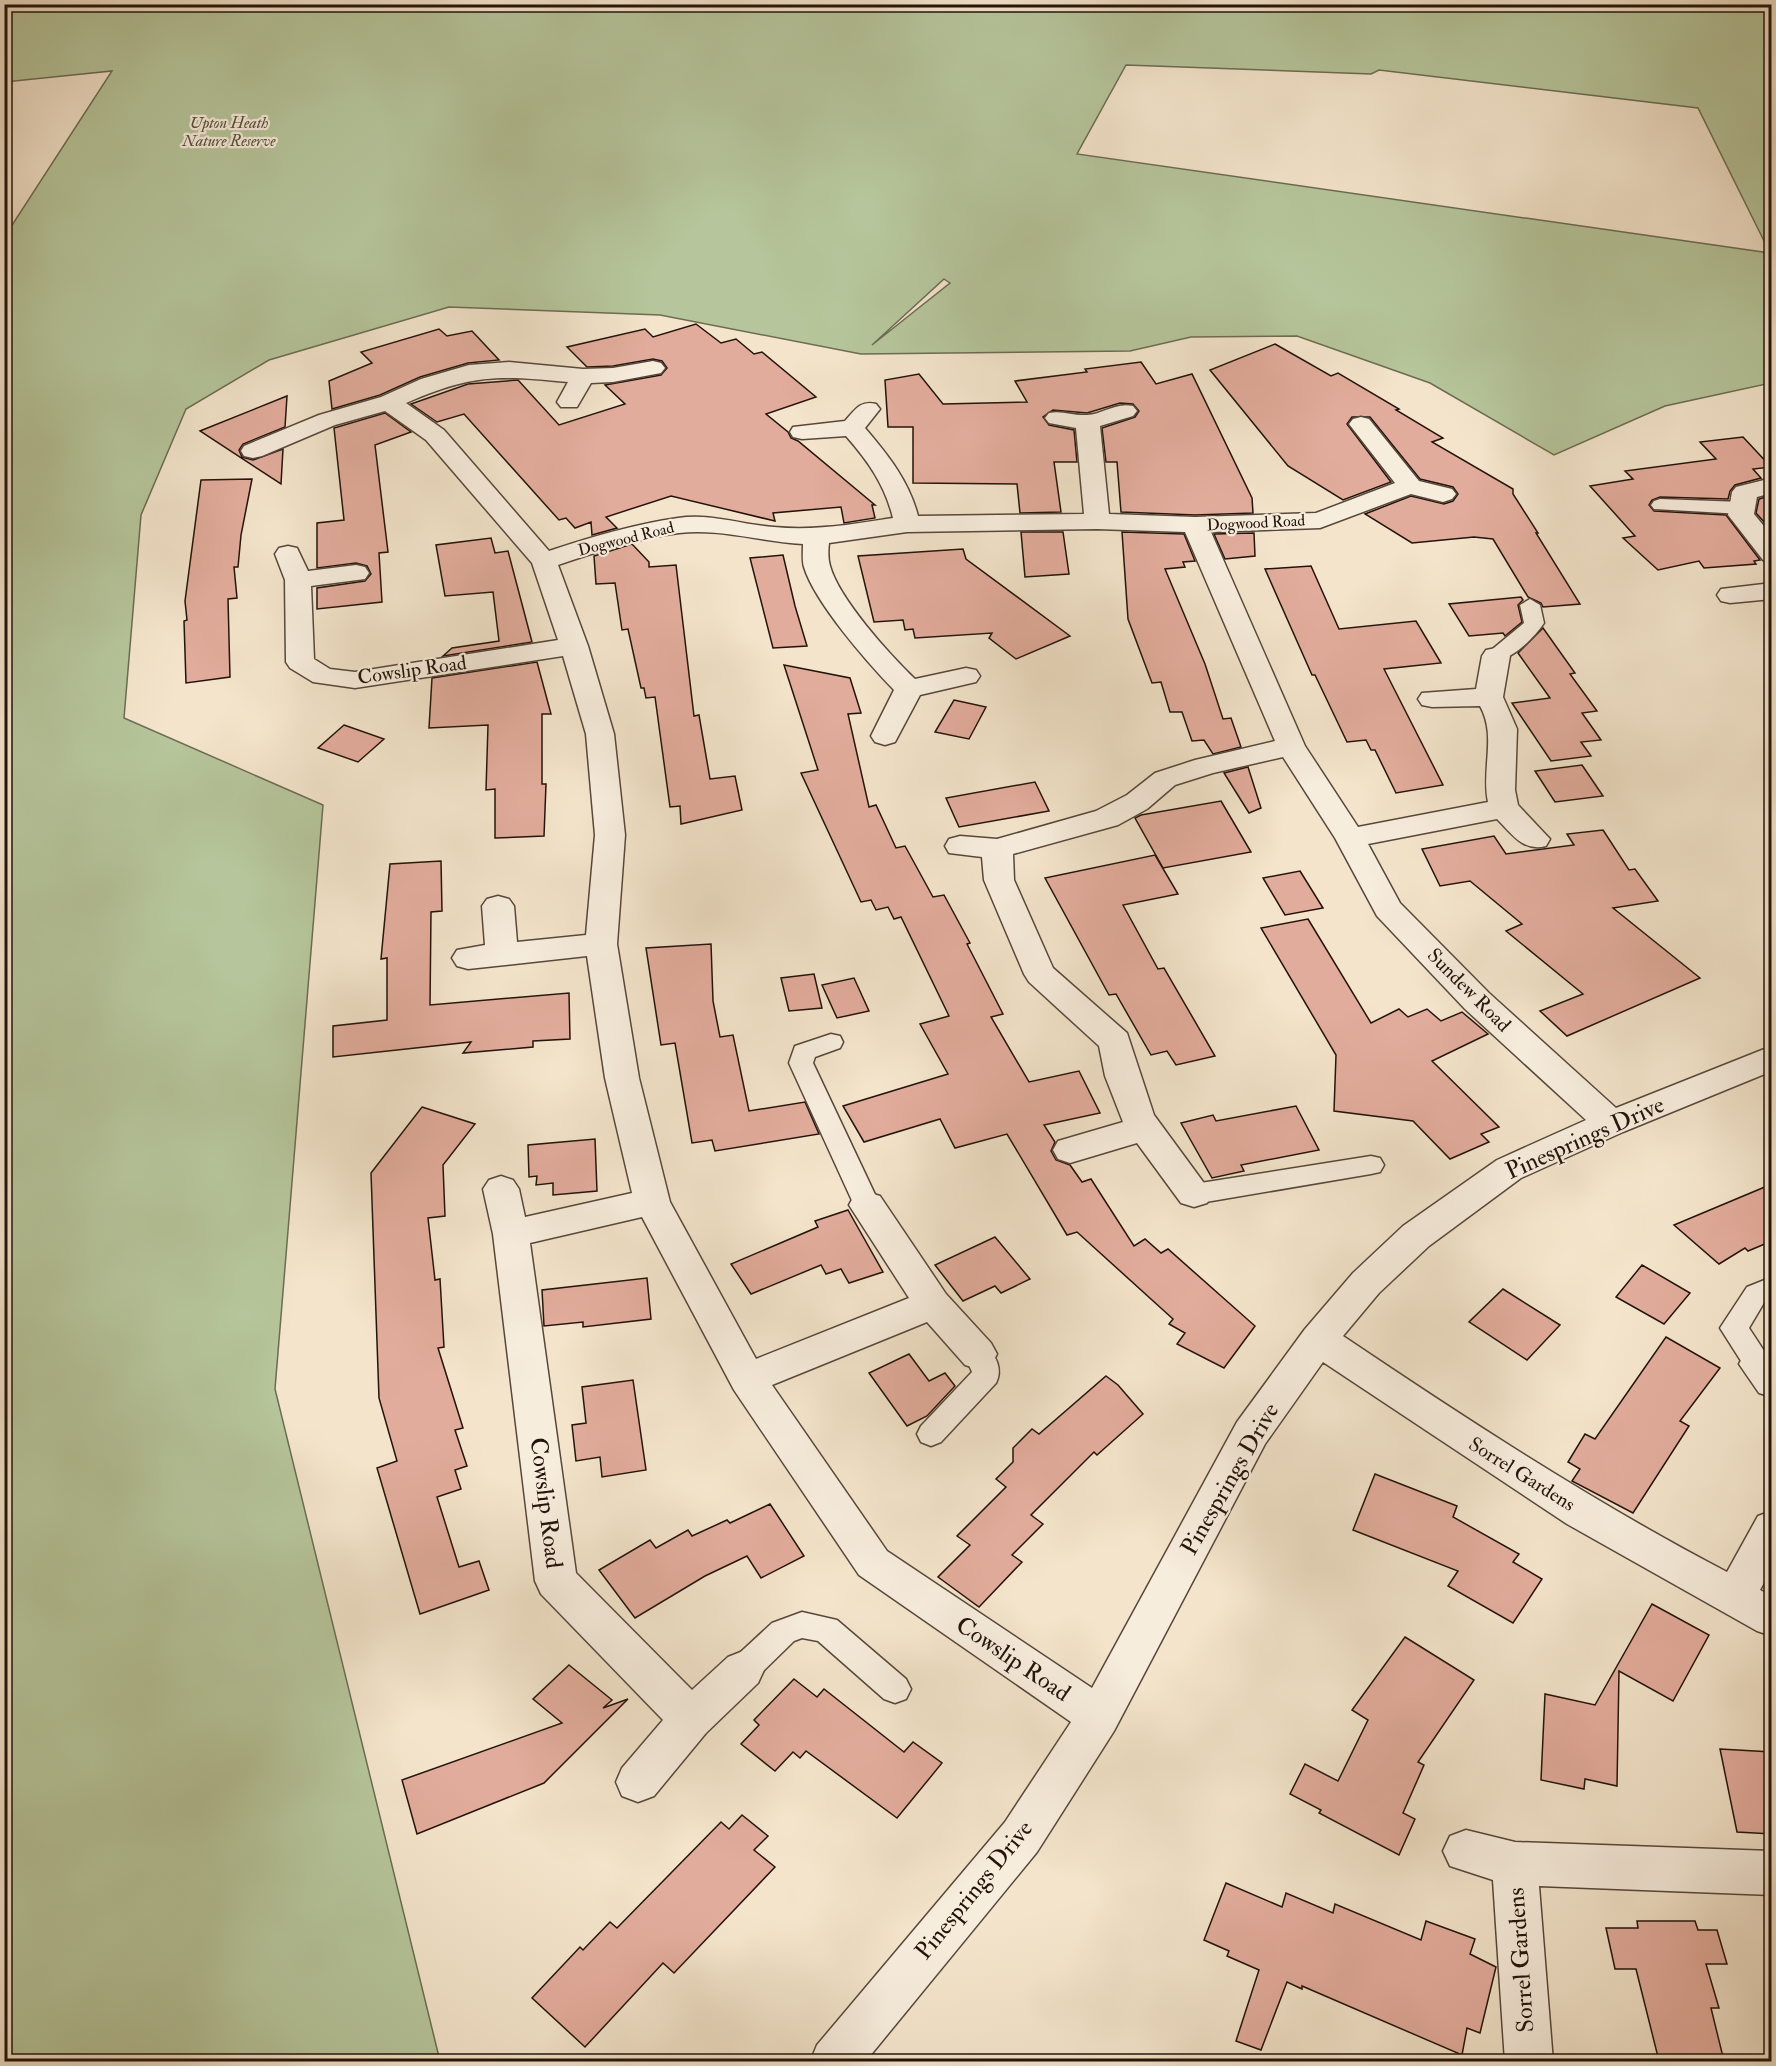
<svg xmlns="http://www.w3.org/2000/svg" width="1776" height="2066" viewBox="0 0 1776 2066" font-family="'IM FELL Double Pica',serif">
  <style>
    .green { fill: #b6c59b; stroke: #6c6c53; stroke-width: 1.5; fill-rule: evenodd }
    .building { fill: #e2ac9c; stroke: #23130b; stroke-width: 1.5 }
    .lines { fill: none; stroke-linecap: round; stroke-linejoin: round }
    .lane-casing { stroke: #57473b; stroke-width: 3 }
    .street-casing { stroke: #57473b; stroke-width: 3 }
    .lane { fill: #f7eddd; fill-rule: evenodd }
    .street { fill: #f7eddd; fill-rule: evenodd }
    .labels { text-anchor: middle; dominant-baseline: central; stroke-width: 4.5; stroke-linejoin: round; paint-order: stroke }
    .far-park-label { font-size: 16px; font-style: italic; fill: #56513d; stroke: #f7eddd }
    .far-street-label { font-size: 16px; fill: #23130b; stroke: #f7eddd }
    .street-label { font-size: 20px; fill: #23130b; stroke: #f7eddd }
    .near-street-label { font-size: 24px; fill: #23130b; stroke: #f7eddd }
  </style>
  <rect width="100%" height="100%" fill="#f3e4cb"/>
  <filter id="stains"><feTurbulence type="fractalNoise" baseFrequency=".00333" numOctaves="4"/><feColorMatrix values="0 0 0 0 .2 0 0 0 0 .09 0 0 0 0 .02 0 0 0 .5 -.17"/></filter>
  <radialGradient id="worn" r=".72"><stop offset=".6" stop-color="#630" stop-opacity="0"/><stop offset="1" stop-color="#630" stop-opacity=".3"/></radialGradient>
  <path class="green" d="M4,5H1771V383L1665,406L1554,455L1430,383L1297,336L1191,337L1130,351L861,354L660,315L449,307L269,360L186,409L141,515L124,718L323,805L275,1389L440,2061H5V236L112,71L5,82ZM1126,65L1371,74L1379,70L1698,108L1770,253L1077,154ZM944,279L950,283L872,345Z"/>
  <g class="building">
    <path d="M696,324L721,343L736,339L754,354L762,352L816,397L766,414L788,432L791,438L798,441L875,505H872L875,518L844,523L841,507L773,513L775,521L671,496L606,517L617,528L592,535L591,522L575,528L566,518L559,520L464,414L437,422L411,404L468,384L518,380L559,425L625,404L605,385L661,375L667,368L662,361L653,359L613,366L587,367L567,347L645,329L653,337Z"/>
    <path d="M439,329L447,336L472,331L499,360L468,363L420,377L380,395L332,409L329,381L372,363L361,352Z"/>
    <path d="M1275,344L1331,376L1338,373L1399,409L1396,410L1443,438L1432,442L1513,489V494L1538,533H1536L1580,604L1543,607L1541,603L1528,597L1493,539L1474,537L1412,543L1365,514L1411,496L1444,504L1453,501L1458,494L1453,487L1420,479L1370,417H1352L1347,424L1391,482L1343,500L1288,466L1210,370Z"/>
    <path d="M1141,362L1156,384L1192,374L1252,498L1253,513L1195,515L1121,512L1117,462H1106L1102,428L1135,417L1139,411L1133,404L1120,403L1087,413L1053,410L1043,417L1049,425L1074,430L1077,462H1054L1061,512L1020,513L1017,484L913,483V427H888L885,380L919,374L943,404L1027,402L1015,381L1087,372L1085,369Z"/>
    <path d="M287,396L285,427L243,444L239,450L242,457L253,460L283,449L281,484L200,431Z"/>
    <path d="M385,413L411,432L375,445L388,552L379,553L382,602L317,609V588L365,581L371,574L367,566L356,563L317,568V523L344,520L334,428Z"/>
    <path d="M1743,437L1771,467L1753,469L1761,478L1735,485L1730,491L1728,499L1660,497L1652,500L1649,505L1654,511L1726,515L1760,560L1754,561L1756,564L1704,568L1699,561L1658,570L1623,538L1635,536L1590,486L1633,479L1625,471L1716,459L1700,442Z"/>
    <path d="M252,479L241,535L238,567H234L237,598L228,599L230,677L186,683L184,621L187,620L185,601L201,480Z"/>
    <path d="M1772,495V523H1765L1756,513L1759,499Z"/>
    <path d="M1021,532H1063L1069,574L1025,577Z"/>
    <path d="M1122,532L1184,534L1195,561L1183,562L1185,567L1165,569L1205,664L1223,719L1231,718L1241,747L1213,754L1204,740L1192,741L1182,712H1170L1161,682L1152,683L1128,619Z"/>
    <path d="M1254,533L1255,556L1225,559L1214,534Z"/>
    <path d="M491,538L495,553L508,551L532,642L443,656L452,648L499,641L493,592L445,596L436,545Z"/>
    <path d="M632,544L649,562V567L676,565L694,716L699,715L710,779L735,776L742,810L681,824L680,806L670,807L655,697L646,698L644,688H641L628,629L622,630L615,583L596,584L594,556Z"/>
    <path d="M963,549L966,559L1070,636L1016,659L989,638L992,633L915,638L913,629L905,630L903,620L874,622L858,556Z"/>
    <path d="M783,555L795,606L807,646L773,648L750,558Z"/>
    <path d="M1311,566L1339,629L1416,621L1441,663L1384,669L1443,785L1396,793L1375,750H1371L1366,740L1347,742L1315,675H1312L1265,569Z"/>
    <path d="M1521,597L1523,600L1518,605L1522,622L1505,636L1503,633L1469,636L1449,604Z"/>
    <path d="M1543,628L1575,673L1570,674L1597,711L1582,713L1601,740L1581,742L1591,756L1551,761L1512,703L1550,698L1518,653Z"/>
    <path d="M537,662L551,714H542V784H546L544,836L495,838V789L486,790L488,725L429,728L432,678Z"/>
    <path d="M784,665L850,678L861,713L848,714L869,807L876,805L896,848L905,846L933,897L944,895L970,943L967,944L1003,1014L991,1017L1029,1082L1079,1071L1100,1113L1044,1125L1055,1142L1051,1151L1056,1160L1070,1165L1082,1182L1091,1179L1134,1246L1145,1239L1161,1253L1168,1249L1255,1326L1224,1368L1177,1344L1185,1333L1169,1324L1173,1319L1077,1232L1067,1235L1007,1134L955,1148L940,1119L864,1142L843,1106L948,1074L920,1024L949,1016L901,917L894,919L888,907L876,910L871,900L861,902L801,773L818,770Z"/>
    <path d="M954,700L986,707L969,739L935,732Z"/>
    <path d="M344,725L384,739L358,762L318,748Z"/>
    <path d="M1582,765L1603,796L1555,802L1535,771Z"/>
    <path d="M1248,767L1261,808L1249,813L1224,773Z"/>
    <path d="M1035,782L1049,811L959,827L946,798Z"/>
    <path d="M1221,801L1251,852L1163,868L1135,818L1141,815Z"/>
    <path d="M1603,830L1629,870L1635,869L1658,901L1613,908L1700,978L1567,1036L1540,1011L1583,994L1506,931L1522,924L1470,881L1440,886L1422,849L1494,836L1506,854L1574,845L1567,834Z"/>
    <path d="M1155,855L1178,894L1123,905L1158,969L1164,968L1215,1056L1176,1065L1167,1051L1151,1055L1116,994L1109,995L1045,878Z"/>
    <path d="M441,861L442,911L431,912L430,1005L569,993L570,1039L533,1041V1047L463,1053L471,1042L333,1057V1026L387,1020V958L381,959L390,864Z"/>
    <path d="M1300,871L1323,908L1285,915L1263,878Z"/>
    <path d="M1308,919L1371,1023L1399,1009L1408,1017L1427,1009L1441,1021L1462,1012L1488,1034L1432,1061L1499,1127L1481,1134L1489,1142L1450,1159L1413,1121L1334,1111L1336,1055L1261,928Z"/>
    <path d="M711,944L713,1001L720,1037L733,1035L749,1111L805,1102L819,1134L715,1151L712,1140L692,1143L675,1043L661,1045L646,948Z"/>
    <path d="M814,974L822,1008L789,1011L781,978Z"/>
    <path d="M854,978L869,1011L837,1018L822,985Z"/>
    <path d="M1296,1106L1319,1150L1241,1165L1244,1171L1212,1178L1181,1123L1213,1115L1216,1121Z"/>
    <path d="M422,1107L475,1124L443,1165L445,1216L428,1218L435,1280L440,1279L444,1347L438,1348L463,1428L455,1430L467,1466L455,1470L461,1489L437,1497L459,1567L479,1561L489,1590L420,1614L377,1468L397,1461L379,1398L371,1173Z"/>
    <path d="M595,1139L597,1191L553,1195V1183L536,1185L537,1176L529,1177L528,1145Z"/>
    <path d="M1772,1184V1241L1748,1251L1745,1248L1719,1264L1674,1225Z"/>
    <path d="M848,1210L883,1272L849,1283L841,1269L826,1274L821,1265L751,1294L731,1264L818,1227L815,1221Z"/>
    <path d="M995,1237L1030,1279L1001,1293L995,1286L963,1301L935,1265Z"/>
    <path d="M1642,1265L1690,1293L1664,1324L1616,1297Z"/>
    <path d="M647,1278L651,1319L583,1327V1322L544,1326L542,1290Z"/>
    <path d="M1503,1289L1560,1325L1527,1360L1469,1322Z"/>
    <path d="M1666,1337L1720,1368L1680,1421L1689,1426L1633,1513L1572,1481L1580,1469L1568,1462L1585,1434L1595,1439Z"/>
    <path d="M909,1354L929,1381L945,1373L955,1386L927,1416L907,1426L869,1373Z"/>
    <path d="M1106,1376L1118,1385L1143,1414L1097,1455L1094,1452L1031,1515L1043,1524L1012,1555L1022,1562L979,1607L938,1577L970,1545L957,1536L1006,1487L996,1479L1013,1462V1448L1032,1429L1039,1434Z"/>
    <path d="M633,1380L646,1470L602,1477L600,1457L576,1461L572,1425L586,1423L582,1387Z"/>
    <path d="M1375,1474L1457,1506L1453,1517L1519,1554L1513,1562L1542,1579L1513,1623L1448,1586L1458,1571L1353,1530Z"/>
    <path d="M770,1504L804,1556L761,1578L747,1556L705,1576L635,1618L599,1570L650,1540L656,1548L688,1530L692,1536L727,1520L730,1523Z"/>
    <path d="M1652,1604L1709,1635L1673,1701L1619,1671L1617,1786L1585,1779L1584,1789L1541,1780L1545,1694L1595,1705Z"/>
    <path d="M1405,1637L1474,1680L1418,1762L1424,1765L1403,1813L1415,1819L1399,1855L1319,1813L1321,1810L1290,1794L1305,1764L1338,1781L1368,1720L1352,1710Z"/>
    <path d="M569,1665L612,1700L603,1708L628,1699L544,1783L417,1834L402,1780L562,1723L533,1699Z"/>
    <path d="M794,1679L817,1697L824,1689L904,1752L913,1742L942,1763L897,1818L806,1751L800,1758L793,1752L775,1771L741,1744L759,1725L754,1720Z"/>
    <path d="M1720,1749L1772,1752V1834L1737,1832Z"/>
    <path d="M742,1815L768,1836L754,1850L775,1867L674,1973L663,1963L585,2047L532,1998L580,1947L583,1950L610,1922L617,1928L721,1822L729,1829Z"/>
    <path d="M1226,1883L1282,1907L1286,1893L1333,1913L1335,1904L1421,1940L1426,1921L1475,1939L1470,1954L1496,1967L1480,2033L1467,2028L1462,2055L1302,1986V1989L1287,1982L1261,2050L1236,2041L1259,1970L1227,1956L1229,1951L1204,1940Z"/>
    <path d="M1637,1921H1695L1698,1930H1717L1727,1964H1706L1719,2008H1711L1724,2061H1659L1636,1969H1615L1606,1928H1638Z"/>
  </g>
  <g class="lines">
    <g class="lane-casing">
      <g id="lane">
        <path d="M1660,499L1742,502L1751,508L1742,514L1654,509L1651,505L1654,501Z"/>
        <path d="M1530,599L1540,605L1544,623C1534,638 1508,665 1489,660L1486,656L1489,652L1524,623L1520,605Z"/>
        <path d="M831,1034L840,1036L843,1042L840,1048L815,1057L813,1063L880,1205L876,1212L867,1215L858,1212L854,1205L789,1063L795,1046Z"/>
        <path d="M1371,1156L1380,1158L1384,1165L1380,1172L1371,1174L1194,1204L1185,1201L1181,1194L1185,1187L1194,1184Z"/>
        <path d="M1772,1277V1299L1765,1301L1749,1328L1772,1363L1768,1372L1758,1375L1748,1372L1720,1328L1747,1287Z"/>
        <path d="M978,1343L988,1346C996,1358 1003,1369 996,1383L941,1442L931,1446L921,1442L917,1434L921,1426L972,1372L964,1354L968,1346Z"/>
        <path d="M802,1612L837,1620L906,1679L911,1689L906,1699L895,1703L884,1699L818,1641L802,1638L794,1641L754,1680L743,1684L732,1680L728,1670L732,1660L772,1623Z"/>
      </g>
    </g>
    <g class="street-casing">
      <g id="street">
        <path d="M653,361L661,363L665,368L661,373L613,382L591,383L577,407H561L557,402L568,382C499,375 471,374 406,403L444,430L549,551C591,537 635,524 678,518C710,513 743,525 774,527C815,531 853,524 893,518C885,485 868,461 846,436L802,439L793,437L790,432L793,427L845,421C855,410 860,400 876,404L880,409L865,428C888,455 909,481 918,516L1084,514L1076,428L1049,423L1045,418L1049,413C1062,410 1073,416 1087,415C1103,414 1116,402 1133,406L1137,411L1133,416L1100,426L1109,514L1195,517L1316,513L1395,483L1349,424L1353,419L1361,417L1369,419L1419,481L1452,489L1456,494L1452,499L1443,502L1411,494L1320,528L1211,532L1305,746L1358,827L1488,802C1481,769 1497,736 1480,706L1432,707L1422,705L1418,699L1422,693L1476,689L1482,656L1486,650L1496,648L1506,650L1510,656L1503,697L1517,729L1515,790L1518,805L1550,839L1546,846C1523,852 1512,834 1497,819L1368,844L1400,903L1489,993L1616,1108L1772,1046V1071L1623,1132L1521,1178L1429,1246L1379,1293L1343,1336C1468,1420 1593,1502 1727,1572L1758,1516L1772,1511V1568L1760,1590L1772,1596V1636L1757,1631L1567,1524L1323,1362L1265,1444L1114,1731L1037,1852L865,2062H810L817,2045L1005,1822L1071,1722L859,1575L734,1390L642,1217L530,1243L576,1573L692,1690L728,1657L743,1651L758,1657L764,1670L758,1683L706,1733L654,1796L638,1802L622,1796L616,1782L622,1768L663,1720L541,1594L535,1581L493,1234L483,1189L489,1180L501,1176L513,1180L519,1189L525,1217L632,1193L605,1078L587,956L468,969L457,966L452,958L457,950L485,945L482,906L487,899L498,896L509,899L514,906L517,942L586,935L595,835L586,734L563,656L355,688L313,682L290,668L286,662L285,580L275,554L279,548L288,546L297,548L308,571L356,565L365,567L369,573L365,579L311,586L314,659L330,669L355,672L558,640L532,563L426,440L385,411L335,425L262,456L253,458L244,456L241,451L244,446L319,415L381,397L421,379L469,365L509,362L583,369L613,368ZM1097,529L1185,532L1275,741L1195,760L1155,773L1127,795L1096,811L997,839L960,836L949,839L945,846L949,853L982,857L984,880L1024,974L1029,982L1099,1046L1105,1076L1123,1122L1058,1141L1053,1150L1058,1159L1070,1163L1137,1143L1181,1203L1194,1207L1207,1203L1212,1194L1154,1115L1127,1033L1053,968L1014,880L1013,854L1118,825L1147,809L1175,785L1213,773L1283,757L1335,838L1377,916L1465,1009L1586,1120L1497,1160L1403,1226L1353,1273L1305,1329L1237,1422L1092,1688L887,1551L772,1385L927,1322L965,1365L978,1369L991,1365L997,1354L991,1343L946,1294L880,1196L867,1192L854,1196L849,1205L909,1298L756,1359L670,1202L639,1078L617,944L625,835L614,734L588,646L558,565C597,552 638,538 679,533C720,528 762,542 803,544C803,552 802,560 804,567C815,603 868,663 894,690L871,736L875,742L885,745L895,742L920,695L976,682L980,676L976,670L966,668L915,679C890,655 839,599 830,566C828,559 828,551 829,543L907,532Z"/>
        <path d="M1772,478V493L1757,497L1754,514L1772,536V562L1763,560L1728,515L1732,492L1736,487Z"/>
        <path d="M1772,583V599L1730,603L1721,601L1717,595L1721,589Z"/>
        <path d="M1758,1349L1772,1353V1397L1759,1393L1739,1364L1745,1353Z"/>
        <path d="M1466,1830L1515,1842L1772,1851V1895L1539,1886L1553,2062H1505L1493,1880L1450,1866L1443,1851L1450,1836Z"/>
      </g>
    </g>
    <use href="#lane" class="lane"/>
    <use href="#street" class="street"/>
  </g>
  <g class="labels">
    <g class="far-park-label">
      <text x="229" y="123">Upton Heath<tspan x="229" dy="18">Nature Reserve</tspan></text>
    </g>
    <g class="far-street-label">
      <text transform="translate(1256 523) rotate(-3)">Dogwood Road</text>
      <text transform="translate(626 539) rotate(-14)">Dogwood Road</text>
    </g>
    <g class="street-label">
      <text transform="translate(412 670) rotate(-8)">Cowslip Road</text>
      <text transform="translate(1469 990) rotate(45)">Sundew Road</text>
      <text transform="translate(1522 1474) rotate(32)">Sorrel Gardens</text>
    </g>
    <g class="near-street-label">
      <text transform="translate(1585 1138) rotate(-24)">Pinesprings Drive</text>
      <text transform="translate(1230 1479) rotate(-60)">Pinesprings Drive</text>
      <text transform="translate(546 1503) rotate(83)">Cowslip Road</text>
      <text transform="translate(1013 1659) rotate(34)">Cowslip Road</text>
      <text transform="translate(974 1890) rotate(-51)">Pinesprings Drive</text>
      <text transform="translate(1521 1960) rotate(-94)">Sorrel Gardens</text>
    </g>
  </g>
  <rect width="1776" height="2066" fill="none" stroke="#f3e4cb" stroke-width="24"/>
  <rect x="6" y="6" width="1764" height="2054" fill="none" stroke="#23130b" stroke-width="3"/>
  <rect x="12" y="12" width="1752" height="2042" fill="none" stroke="#23130b" stroke-width="1.5"/>
  <rect width="100%" height="100%" filter="url(#stains)"/>
  <rect width="100%" height="100%" fill="url(#worn)"/>
</svg>
